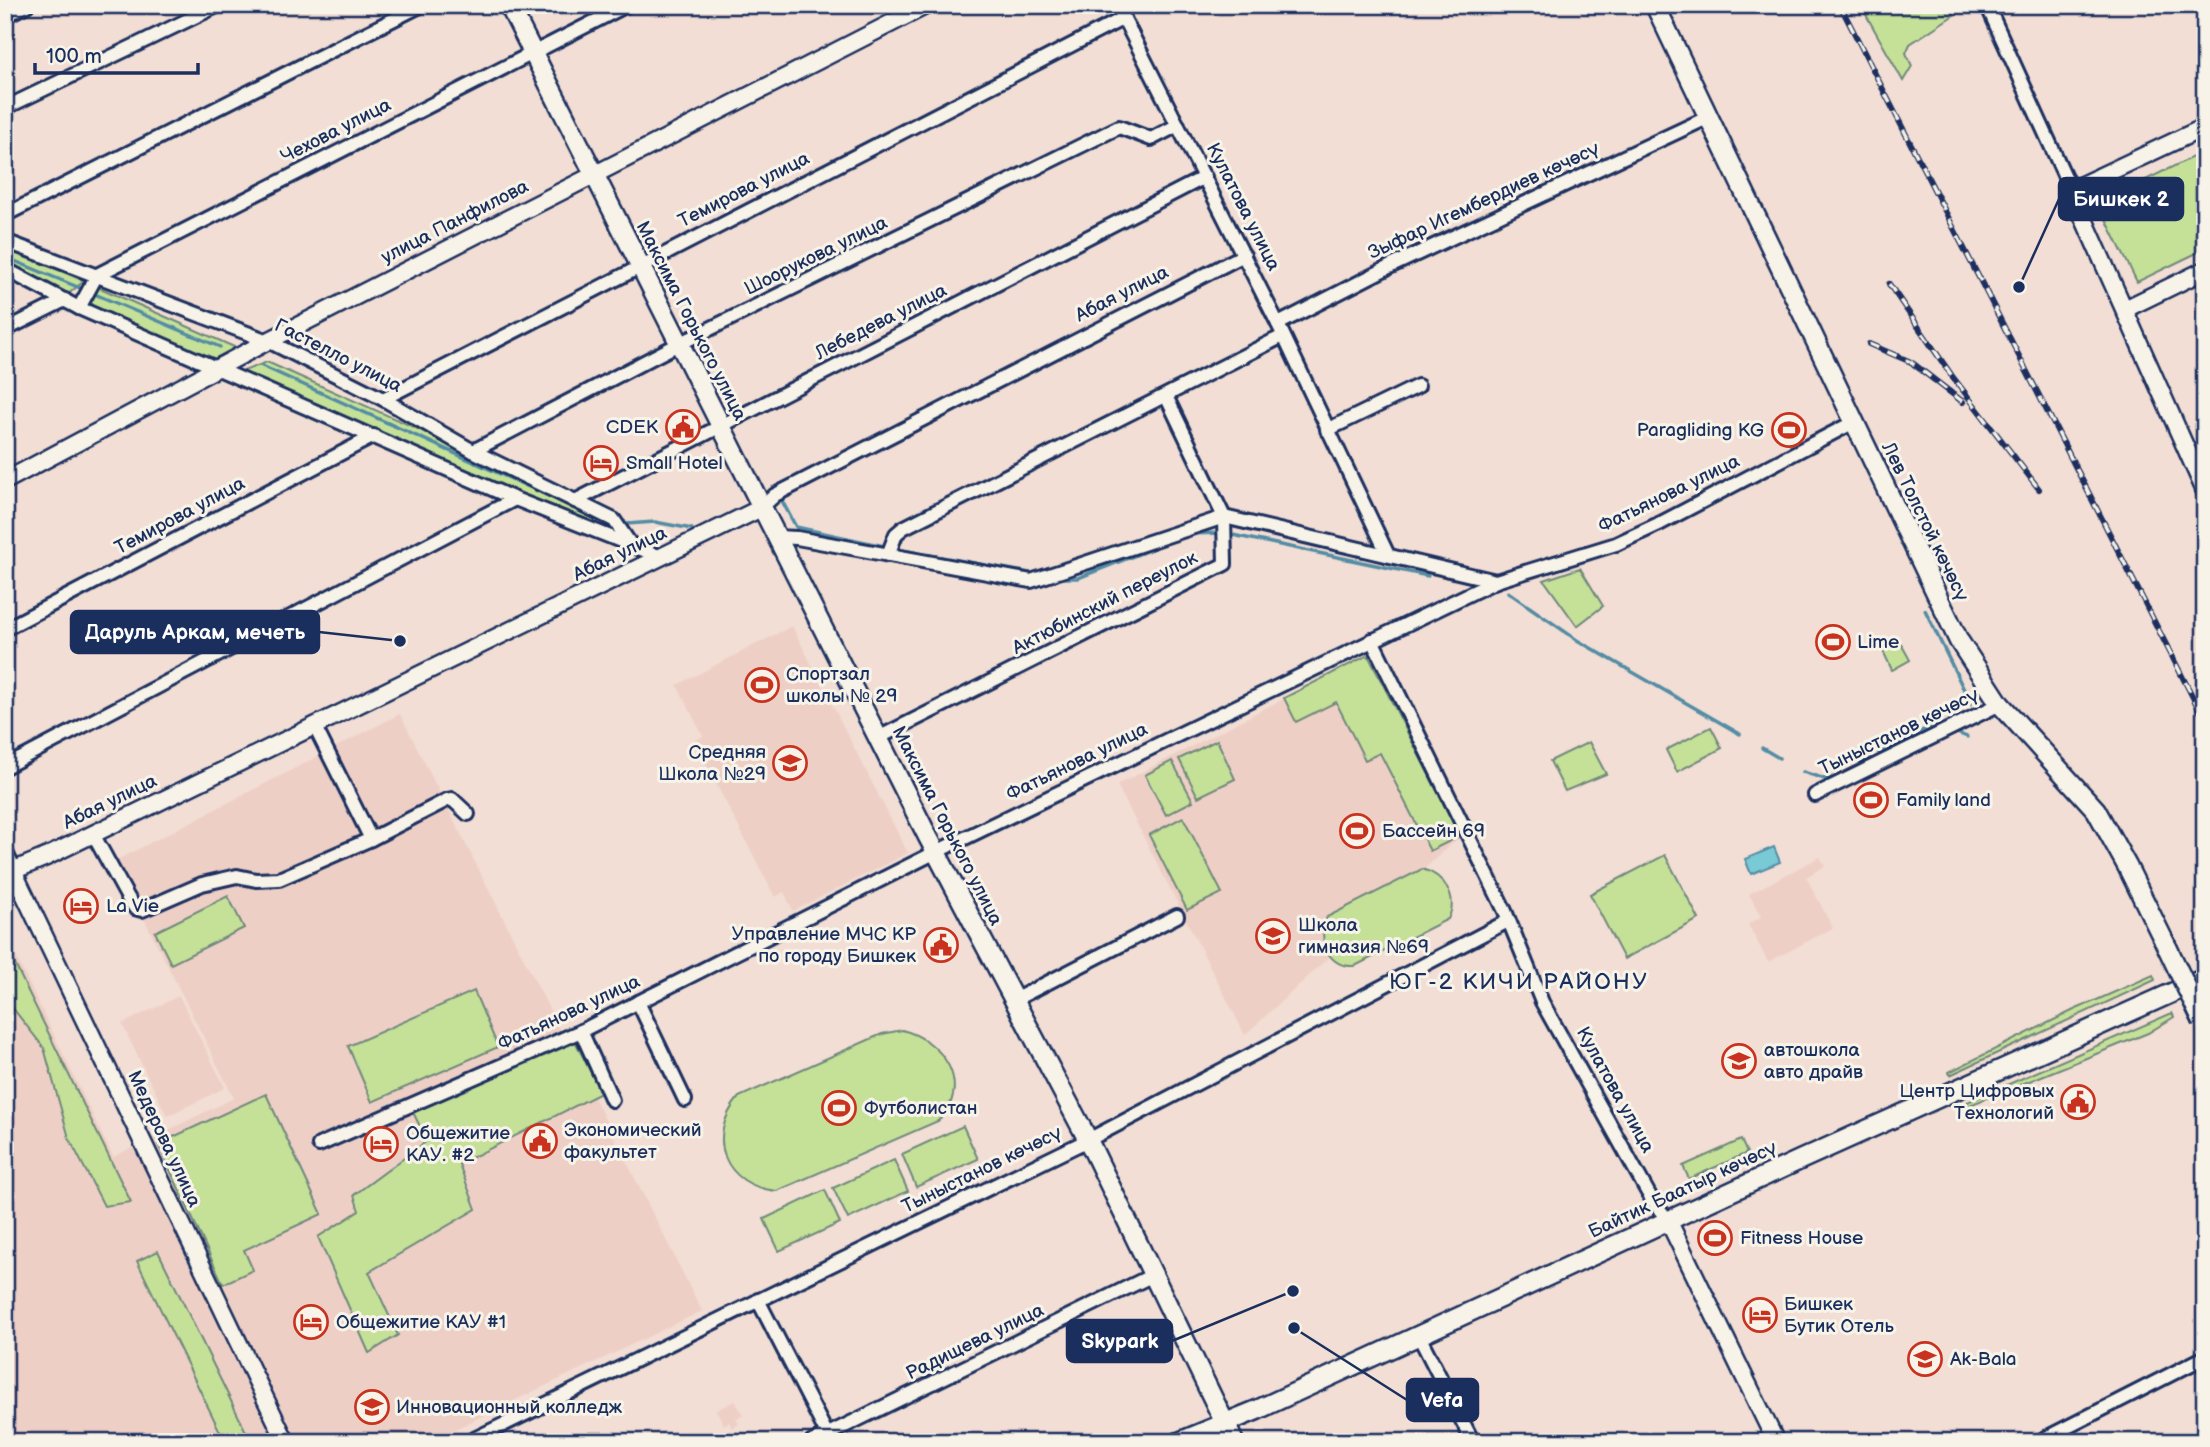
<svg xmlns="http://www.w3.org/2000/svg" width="2210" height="1447" viewBox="0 0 2210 1447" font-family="'Balsamiq Sans',sans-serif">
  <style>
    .built { fill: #eecfc6 }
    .green { fill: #c5e198; stroke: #70887b; stroke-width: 2 }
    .water { fill: #79cad4; stroke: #538ca5; stroke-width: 2 }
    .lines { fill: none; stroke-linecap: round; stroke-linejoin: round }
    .stream { stroke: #538ca5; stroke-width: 3.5 }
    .street-casing { stroke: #1b2f5e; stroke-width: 18 }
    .secondary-casing { stroke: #1b2f5e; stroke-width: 21 }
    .primary-casing { stroke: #1b2f5e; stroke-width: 23 }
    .street { stroke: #f7f3e8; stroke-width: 12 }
    .secondary { stroke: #f7f3e8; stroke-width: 16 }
    .primary { stroke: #f7f3e8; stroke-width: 18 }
    .rail-casing { stroke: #1b2f5e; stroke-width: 6 }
    .rail { stroke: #f7f3e8; stroke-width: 3.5; stroke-dasharray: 10; stroke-linecap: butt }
    .primary-bridge-casing { stroke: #1b2f5e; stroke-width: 23; stroke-linecap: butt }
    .primary-bridge { stroke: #f7f3e8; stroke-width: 18 }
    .labels { text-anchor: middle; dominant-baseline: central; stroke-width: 6; stroke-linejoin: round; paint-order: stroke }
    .street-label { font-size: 19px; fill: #1b2f5e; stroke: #f7f3e8 }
    .poi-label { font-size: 19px; fill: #1b2f5e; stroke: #f7f3e8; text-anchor: start }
    .quarter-label { font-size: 23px; letter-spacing: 2px; fill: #1b2f5e; stroke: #f7f3e8 }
    .leader { fill: none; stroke: #1b2f5e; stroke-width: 2.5 }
    .callout-dot { fill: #1b2f5e; stroke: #f7f3e8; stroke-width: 2.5 }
    .callout { fill: #1b2f5e; stroke: #1b2f5e; stroke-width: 2.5 }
    .callout-label { font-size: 21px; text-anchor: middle; font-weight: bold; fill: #fff }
  </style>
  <rect width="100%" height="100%" fill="#f2ded4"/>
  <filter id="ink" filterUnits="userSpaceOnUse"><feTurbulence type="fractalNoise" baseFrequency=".0143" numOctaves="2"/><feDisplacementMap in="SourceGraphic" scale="14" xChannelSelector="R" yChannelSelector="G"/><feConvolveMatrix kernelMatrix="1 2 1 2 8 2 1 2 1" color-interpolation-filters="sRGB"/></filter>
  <g filter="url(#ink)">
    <g class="built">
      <path d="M792,626L908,853L793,911L784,892L775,897L694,741L703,736L677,685Z"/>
      <path d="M1368,655L1460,836L1245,1035L1117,785Z"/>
      <path d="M400,714L702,1311L428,1442H5V934L113,1157L234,1098L115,861Z"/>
      <path d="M1820,857L1825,866L1806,877L1833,928L1768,962L1748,924L1761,917L1749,894Z"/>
      <path d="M179,996L225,1088L167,1116L122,1024Z"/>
      <path d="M735,1401L743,1415L736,1419L739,1424L732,1428L729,1422L724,1425L716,1410Z"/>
    </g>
    <g class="green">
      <path d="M1874,5H1949L1954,15L1910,44L1906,53L1912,66L1903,81L1865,13Z"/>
      <path d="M2205,151V249L2137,282L2098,203Z"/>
      <path d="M5,246L84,281L67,295L5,267Z"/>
      <path d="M98,287L241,350L215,360L88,304Z"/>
      <path d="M267,362L625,521L618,538L241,372Z"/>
      <path d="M1580,568L1603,606L1577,626L1544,580Z"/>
      <path d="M1900,642L1910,660L1892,670L1883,651Z"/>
      <path d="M1368,655L1460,836L1430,851L1380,753L1365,760L1336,702L1296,722L1284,698Z"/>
      <path d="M1711,727L1722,748L1677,772L1666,750Z"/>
      <path d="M1217,740L1235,779L1198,797L1179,759Z"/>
      <path d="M1589,742L1606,774L1565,791L1550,761Z"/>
      <path d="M1172,761L1193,801L1166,815L1145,775Z"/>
      <path d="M1183,817L1222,893L1187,910L1149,835Z"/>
      <path d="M1665,855L1699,919L1624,959L1590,894Z"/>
      <path d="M1422,869C1444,875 1459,897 1448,919L1355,966C1327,968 1317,939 1327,917Z"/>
      <path d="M228,896L244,928L171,964L155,932Z"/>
      <path d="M5,944L131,1202L104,1206L69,1138L44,1048L11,1006L5,1008Z"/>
      <path d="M2153,975L2155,980L1950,1075L1949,1072L2072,1011Z"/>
      <path d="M474,991L498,1047L372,1102L348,1046Z"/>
      <path d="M2172,1013L2174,1017L2148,1033L1965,1107L1963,1104Z"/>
      <path d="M568,1027L601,1093L459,1164L476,1209L369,1272L398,1335L369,1353L318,1237L359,1211L354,1195L427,1141L410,1106Z"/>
      <path d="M902,1030C943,1040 974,1086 938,1121L777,1191C724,1186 705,1138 739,1097L882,1034Z"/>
      <path d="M266,1094L322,1214L244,1250L253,1270L223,1284L158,1144Z"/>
      <path d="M963,1126L978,1159L916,1187L902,1154Z"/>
      <path d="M1741,1140L1747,1153L1689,1179L1683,1166Z"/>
      <path d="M894,1160L908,1191L848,1219L833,1188Z"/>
      <path d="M825,1190L840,1223L779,1251L764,1219Z"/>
      <path d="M158,1251L251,1442H225L137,1261Z"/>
    </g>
    <path class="water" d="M1774,847L1780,862L1751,874L1745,859Z"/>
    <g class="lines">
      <g class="stream">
        <path d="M5,257L80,288"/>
        <path d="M97,295L220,347"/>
        <path d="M262,366L582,511"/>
        <path d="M781,499L796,527L884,546"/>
        <path d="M626,524L655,522L692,529"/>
        <path d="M1190,534L1220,533"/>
        <path d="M1228,534L1428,576"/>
        <path d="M897,549L1036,574"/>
        <path d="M1055,578H1078L1176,539"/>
        <path d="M1508,592L1577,640L1740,734"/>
        <path d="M1925,610L1971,704"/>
        <path d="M1957,733L1967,737"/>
        <path d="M1762,748L1779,758"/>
        <path d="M1879,753L1935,724L1939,726"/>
        <path d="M1862,763L1864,761"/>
        <path d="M1803,772L1825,779L1835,777"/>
      </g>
      <g class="street-casing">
        <g id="street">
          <path d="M1117,5L1278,324L1388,555"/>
          <path d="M1987,5L2071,190"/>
          <path d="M5,16L27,5"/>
          <path d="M5,108L219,5"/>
          <path d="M5,215L422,5"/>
          <path d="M5,241L268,341L383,399L473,451L614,520L631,545"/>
          <path d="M5,269L79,308L515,499L661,557"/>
          <path d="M79,308L97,275L627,5"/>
          <path d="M1278,324L1389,267L1709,117"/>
          <path d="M5,330L65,300"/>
          <path d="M383,399L1124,18"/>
          <path d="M1327,430L1418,386"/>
          <path d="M473,451L667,350L1119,127L1151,139L1178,125"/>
          <path d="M575,501L1205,177"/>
          <path d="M761,508L775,495L1244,255"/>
          <path d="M776,537L797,538L1031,581L1224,517L1496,581"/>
          <path d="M888,555L896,534L903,528L1283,336"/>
          <path d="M5,629L374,436"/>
          <path d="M1372,640L1505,911L1542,1002L1652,1200L1668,1220"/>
          <path d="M878,738L1225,564L1224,517L1166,396"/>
          <path d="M5,767L515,499"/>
          <path d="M1815,795L2000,704"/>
          <path d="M93,834L128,898L135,908L142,910L202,884L237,876L256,880L279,879L371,839L314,725"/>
          <path d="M371,839L447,800L452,799L468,814"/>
          <path d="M1014,1000L1177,916"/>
          <path d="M638,1002L685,1100"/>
          <path d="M581,1031L612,1100"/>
          <path d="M319,1145L581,1031L936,852L1496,581L1616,544L1661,523L1854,422"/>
          <path d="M758,1300L830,1440"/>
          <path d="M1419,1336L1473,1442"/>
          <path d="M468,1442L1088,1140L1508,921"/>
          <path d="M812,1442L1153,1275"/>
          <path d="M2038,1442L2205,1357"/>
        </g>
      </g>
      <g class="secondary-casing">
        <g id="secondary">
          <path d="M2205,127L2071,190L2205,491"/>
          <path d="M2125,309L2205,270"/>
          <path d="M5,481L268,341L927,5"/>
          <path d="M5,854L286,1442"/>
          <path d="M5,874L46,857L761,508"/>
          <path d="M1668,1220L1776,1442"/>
        </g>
      </g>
      <g class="primary-casing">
        <g id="primary">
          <path d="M509,5L928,837L1088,1140L1234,1442"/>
          <path d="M1655,5L1959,641L2000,704L2096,810L2127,866L2168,949"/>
          <path d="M1179,1442L1257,1410L1802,1159L2205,978"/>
        </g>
      </g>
      <use href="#street" class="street"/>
      <use href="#secondary" class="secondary"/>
      <use href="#primary" class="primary"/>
      <g class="rail-casing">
        <g id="rail">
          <path d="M1840,5L2205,721"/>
          <path d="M1889,284L1952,376L2039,489"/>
          <path d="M1869,344L1911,362L1963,402"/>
        </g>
      </g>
      <use href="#rail" class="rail"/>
      <g class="primary-bridge-casing">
        <path id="primary-bridge" d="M2168,949L2203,1022"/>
      </g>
      <use href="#primary-bridge" class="primary-bridge"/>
    </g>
  </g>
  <defs>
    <g id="civic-ring" transform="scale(1.75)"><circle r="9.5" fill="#f7f3e8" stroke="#c8321e" stroke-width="1.5"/><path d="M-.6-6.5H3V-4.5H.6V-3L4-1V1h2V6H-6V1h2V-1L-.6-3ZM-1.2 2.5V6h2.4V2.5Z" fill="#c8321e"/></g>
    <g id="stadium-ring" transform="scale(1.75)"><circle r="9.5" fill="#f7f3e8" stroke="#c8321e" stroke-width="1.5"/><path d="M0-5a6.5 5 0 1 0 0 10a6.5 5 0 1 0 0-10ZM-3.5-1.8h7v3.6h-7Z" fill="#c8321e"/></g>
    <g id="hotel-ring" transform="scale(1.75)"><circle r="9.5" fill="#f7f3e8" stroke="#c8321e" stroke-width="1.5"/><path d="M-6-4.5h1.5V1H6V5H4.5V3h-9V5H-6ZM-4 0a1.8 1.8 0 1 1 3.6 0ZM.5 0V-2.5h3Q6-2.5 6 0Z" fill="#c8321e"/></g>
    <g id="school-ring" transform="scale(1.75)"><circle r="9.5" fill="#f7f3e8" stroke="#c8321e" stroke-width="1.5"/><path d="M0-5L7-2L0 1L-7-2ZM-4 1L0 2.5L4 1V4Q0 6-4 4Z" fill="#c8321e"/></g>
    <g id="university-ring" transform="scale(1.75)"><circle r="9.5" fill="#f7f3e8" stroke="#c8321e" stroke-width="1.5"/><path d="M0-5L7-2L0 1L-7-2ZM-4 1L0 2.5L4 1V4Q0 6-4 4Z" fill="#c8321e"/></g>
  </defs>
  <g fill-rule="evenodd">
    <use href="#civic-ring" x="683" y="427"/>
    <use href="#stadium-ring" x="1789" y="430"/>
    <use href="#hotel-ring" x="601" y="463"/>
    <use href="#stadium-ring" x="1833" y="642"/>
    <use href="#stadium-ring" x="762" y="685"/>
    <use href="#school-ring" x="790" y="763"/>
    <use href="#stadium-ring" x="1871" y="800"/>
    <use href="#stadium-ring" x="1357" y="831"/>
    <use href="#hotel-ring" x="81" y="906"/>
    <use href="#school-ring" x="1273" y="936"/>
    <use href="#civic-ring" x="941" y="945"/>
    <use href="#school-ring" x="1739" y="1061"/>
    <use href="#civic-ring" x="2078" y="1102"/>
    <use href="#stadium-ring" x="839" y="1108"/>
    <use href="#civic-ring" x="540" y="1141"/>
    <use href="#hotel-ring" x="381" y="1144"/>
    <use href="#stadium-ring" x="1715" y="1238"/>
    <use href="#hotel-ring" x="1760" y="1315"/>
    <use href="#hotel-ring" x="311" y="1322"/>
    <use href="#school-ring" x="1925" y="1359"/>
    <use href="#university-ring" x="372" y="1407"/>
  </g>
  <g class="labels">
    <g class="street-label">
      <text transform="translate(336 131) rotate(-27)">Чехова улица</text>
      <text transform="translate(744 190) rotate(-27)">Темирова улица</text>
      <text transform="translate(1484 201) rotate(-25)">Зыфар Игембердиев көчөсү</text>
      <text transform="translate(1243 207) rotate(63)">Кулатова улица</text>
      <text transform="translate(455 222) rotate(-27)">улица Панфилова</text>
      <text transform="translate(816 256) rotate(-26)">Шоорукова улица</text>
      <text transform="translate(1122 294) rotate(-27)">Абая улица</text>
      <text transform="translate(691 321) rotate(63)">Максима Горького улица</text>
      <text transform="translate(881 322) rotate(-27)">Лебедева улица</text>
      <text transform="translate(338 356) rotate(27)">Гастелло улица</text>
      <text transform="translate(1669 494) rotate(-26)">Фатьянова улица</text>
      <text transform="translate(180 516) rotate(-28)">Темирова улица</text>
      <text transform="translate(1925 522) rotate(64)">Лев Толстой көчөсү</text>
      <text transform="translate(620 554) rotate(-26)">Абая улица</text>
      <text transform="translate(1105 603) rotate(-27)">Актюбинский переулок</text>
      <text transform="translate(1899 732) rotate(-26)">Тыныстанов көчөсү</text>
      <text transform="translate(1077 762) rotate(-26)">Фатьянова улица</text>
      <text transform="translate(110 802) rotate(-26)">Абая улица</text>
      <text transform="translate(947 826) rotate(63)">Максима Горького улица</text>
      <text transform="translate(569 1013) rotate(-25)">Фатьянова улица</text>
      <text transform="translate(1615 1090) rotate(61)">Кулатова улица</text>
      <text transform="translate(164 1139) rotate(65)">Медерова улица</text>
      <text transform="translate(982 1170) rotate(-26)">Тыныстанов көчөсү</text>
      <text transform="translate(1683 1190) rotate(-25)">Байтик Баатыр көчөсү</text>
      <text transform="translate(975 1342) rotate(-26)">Радищева улица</text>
    </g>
    <g class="poi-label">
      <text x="658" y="427" text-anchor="end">CDEK</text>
      <text x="1764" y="430" text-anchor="end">Paragliding KG</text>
      <text x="626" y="463">Small Hotel</text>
      <text x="1857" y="642">Lime</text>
      <text x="786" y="674">Спортзал<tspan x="786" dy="22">школы № 29</tspan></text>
      <text x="766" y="752" text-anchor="end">Средняя<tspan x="766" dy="22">Школа №29</tspan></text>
      <text x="1896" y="800">Family land</text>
      <text x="1382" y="831">Бассейн 69</text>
      <text x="106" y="906">La Vie</text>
      <text x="1298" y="925">Школа<tspan x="1298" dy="22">гимназия №69</tspan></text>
      <text x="916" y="934" text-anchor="end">Управление МЧС КР<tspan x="916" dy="22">по городу Бишкек</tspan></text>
      <text x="1764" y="1050">автошкола<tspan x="1764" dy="22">авто драйв</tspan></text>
      <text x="2054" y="1091" text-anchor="end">Центр Цифровых<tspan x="2054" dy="22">Технологий</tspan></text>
      <text x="864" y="1108">Футболистан</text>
      <text x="564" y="1130">Экономический<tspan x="564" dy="22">факультет</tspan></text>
      <text x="406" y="1133">Общежитие<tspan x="406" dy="22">КАУ. #2</tspan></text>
      <text x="1740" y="1238">Fitness House</text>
      <text x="1784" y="1304">Бишкек<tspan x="1784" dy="22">Бутик Отель</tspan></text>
      <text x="336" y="1322">Общежитие КАУ #1</text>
      <text x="1950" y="1359">Ak-Bala</text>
      <text x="396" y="1407">Инновационный колледж</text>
    </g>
    <g class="quarter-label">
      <text x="1519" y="982">ЮГ-2 КИЧИ РАЙОНУ</text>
    </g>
  </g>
  <path class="leader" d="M2019 287L2059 199M400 641L319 632M1293 1291L1172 1341M1294 1328L1407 1400"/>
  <g class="callout-dot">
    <circle cx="2019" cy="287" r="7"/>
    <circle cx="400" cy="641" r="7"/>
    <circle cx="1293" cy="1291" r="7"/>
    <circle cx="1294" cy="1328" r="7"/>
  </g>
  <g class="callout">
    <rect x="2059" y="178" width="124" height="42" rx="7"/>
    <rect x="71" y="611" width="248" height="42" rx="7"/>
    <rect x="1067" y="1320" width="105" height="42" rx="7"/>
    <rect x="1407" y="1379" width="71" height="42" rx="7"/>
  </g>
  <g class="callout-label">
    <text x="2121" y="206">Бишкек 2</text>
    <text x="195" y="639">Даруль Аркам, мечеть</text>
    <text x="1120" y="1348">Skypark</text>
    <text x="1442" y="1407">Vefa</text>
  </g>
  <rect width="2210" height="1447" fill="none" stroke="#f7f3e8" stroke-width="28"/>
  <rect x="14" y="14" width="2182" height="1419" fill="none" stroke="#1b2f5e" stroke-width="2.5" filter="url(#ink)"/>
  <path d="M35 63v10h163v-10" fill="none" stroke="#1b2f5e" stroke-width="3.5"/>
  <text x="46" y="63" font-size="21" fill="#1b2f5e" stroke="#f7f3e8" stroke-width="5" paint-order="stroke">100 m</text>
</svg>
